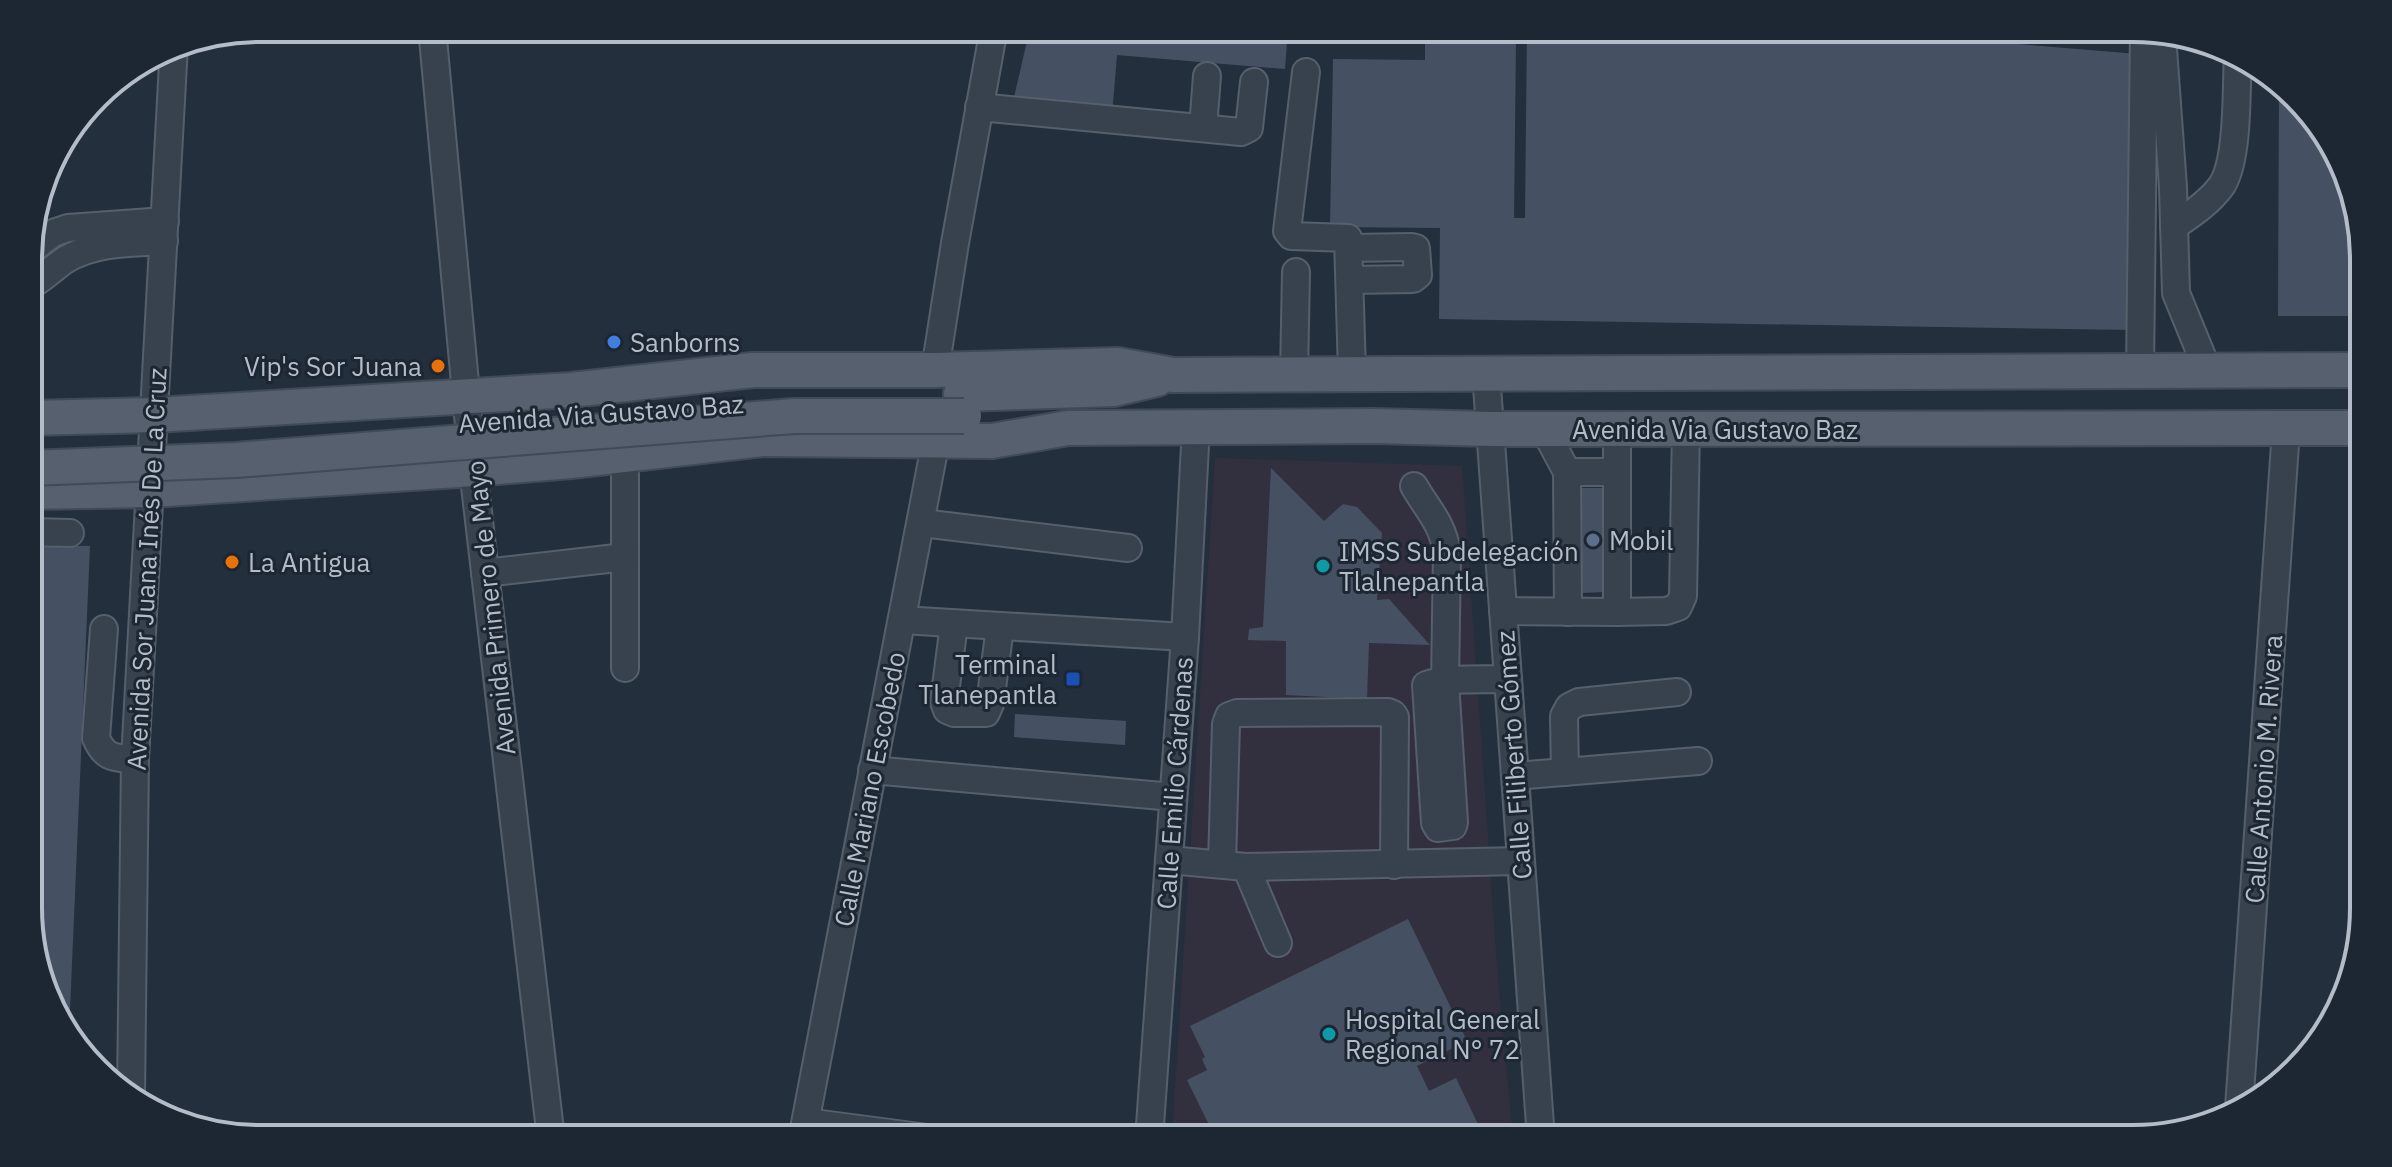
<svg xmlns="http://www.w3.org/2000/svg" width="2392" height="1167" viewBox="0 0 2392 1167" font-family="'IBM Plex Sans',sans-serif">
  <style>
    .medical { fill: #32303f }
    .building { fill: #455162 }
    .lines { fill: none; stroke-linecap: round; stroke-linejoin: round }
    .minor-casing { stroke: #565f6c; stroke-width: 30 }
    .major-casing { stroke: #414a57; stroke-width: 38 }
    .minor { stroke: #38414e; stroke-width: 26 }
    .major { stroke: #56606e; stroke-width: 34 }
    .major-bridge-casing { stroke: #414a57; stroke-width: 38; stroke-linecap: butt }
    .major-bridge { stroke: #56606e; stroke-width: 34 }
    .shop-dot { fill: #3f7fe0; stroke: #1d2633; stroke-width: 3 }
    .food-dot { fill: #e8710a; stroke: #1d2633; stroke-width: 3 }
    .service-dot { fill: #5c6f8a; stroke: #1d2633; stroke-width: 3 }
    .culture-dot { fill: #0f9aa8; stroke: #1d2633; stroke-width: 3 }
    .transit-dot { fill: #1a4fb4; stroke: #1d2633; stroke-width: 3 }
    .labels { text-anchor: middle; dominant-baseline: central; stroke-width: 6; stroke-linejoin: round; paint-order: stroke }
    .poi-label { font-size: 26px; fill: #b4bcc9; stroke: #1d2633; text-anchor: start }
    .street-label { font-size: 26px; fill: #b4bcc9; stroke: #1d2633 }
    .rim { fill: none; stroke: #b4bcc9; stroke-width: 4 }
  </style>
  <rect width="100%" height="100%" fill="#242f3e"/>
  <path class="medical" d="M1215,458L1462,466L1497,967L1513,1139H1172Z"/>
  <g class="building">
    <path d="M1030,28H1288L1285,69L1117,55L1112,115L1012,106Z"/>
    <path d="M1527,28H1825L2138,54L2133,330L1439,319L1440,228L1330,227L1333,59L1425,60V37L1516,38L1514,218H1525Z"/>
    <path d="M2279,88L2317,119L2362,228L2361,316H2278Z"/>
    <path d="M1271,468L1324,521L1343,504L1357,507L1382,533L1377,600L1389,599L1430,645L1369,643L1367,699L1286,695V641L1248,640L1249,629L1263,627Z"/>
    <path d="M1579,488H1604L1606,592L1581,593Z"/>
    <path d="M29,545L90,546L69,1033L30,939Z"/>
    <path d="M1015,714L1126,721L1125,745L1014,737Z"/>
    <path d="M1408,919L1467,1041L1417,1066L1429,1091L1456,1078L1485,1139H1216L1187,1080L1207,1070L1202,1059L1205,1057L1190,1026Z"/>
  </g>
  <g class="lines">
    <g class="minor-casing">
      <g id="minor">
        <path d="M432,28L473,469L551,1139"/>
        <path d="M2162,35L2173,187L2176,293L2208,371"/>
        <path d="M1306,72L1287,231L1291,236L1348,238L1352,373"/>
        <path d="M979,107L1241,132L1249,128L1254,82"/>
        <path d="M1203,128L1207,76"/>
        <path d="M2174,226C2191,215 2210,202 2222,185C2239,158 2236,87 2238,54"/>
        <path d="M1349,248L1412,247L1416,248L1418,275L1413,279L1350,280"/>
        <path d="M29,251L53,233L68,228L165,221"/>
        <path d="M29,286C42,280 53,268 65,260C95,242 130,243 164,241"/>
        <path d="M935,370L955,243L994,28"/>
        <path d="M2140,371L2144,31"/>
        <path d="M1486,372L1541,1139"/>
        <path d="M1294,374L1296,272"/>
        <path d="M1544,429L1567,472L1568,612"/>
        <path d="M625,455V668"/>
        <path d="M1567,472H1617"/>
        <path d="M1414,486C1428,510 1443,524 1447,553L1445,682L1454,822L1453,826L1438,828L1435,823L1426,685C1448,677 1484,680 1508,679"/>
        <path d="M922,523L1128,548"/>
        <path d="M29,532L70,533"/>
        <path d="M485,573L625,557"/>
        <path d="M1503,611L1617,612L1666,611L1678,607L1683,596L1686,428"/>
        <path d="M1617,612V429"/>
        <path d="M902,620L1185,637"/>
        <path d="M954,624L944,702L947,710L954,713H986L990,704L1000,627"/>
        <path d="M104,629L96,738C105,759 114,757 135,760"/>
        <path d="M872,770L1173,797"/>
        <path d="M1565,772L1564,716L1569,707L1579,702L1677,692"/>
        <path d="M1515,776L1698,761"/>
        <path d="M1169,860L1246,867L1520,861"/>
        <path d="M1222,864L1226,724L1229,716L1237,713L1388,712L1393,714L1395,717L1394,865"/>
        <path d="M1246,867L1278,943"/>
        <path d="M131,1094L135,760L174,45"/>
        <path d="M2239,1108L2286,430"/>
        <path d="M806,1122L935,1139"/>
        <path d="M802,1139L936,440"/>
        <path d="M1149,1139L1185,637L1196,426"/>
      </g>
    </g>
    <g class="major-casing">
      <g id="major">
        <path d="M961,394L1114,389L1157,379"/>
        <path d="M29,418L155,415L571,390L753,370H935L1118,365L1173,375L2362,370"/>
        <path d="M29,492L151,490L473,469L571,461L762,439L992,441L1068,428L1374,426L1491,429L2363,428"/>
      </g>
    </g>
    <use href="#minor" class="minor"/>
    <use href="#major" class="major"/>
    <g class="major-bridge-casing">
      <path id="major-bridge" d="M29,468L236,460L794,416H964"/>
    </g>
    <use href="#major-bridge" class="major-bridge"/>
  </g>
  <circle class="shop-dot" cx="614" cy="342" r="8"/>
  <g class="food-dot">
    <circle cx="438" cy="366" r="8"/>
    <circle cx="232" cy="562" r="8"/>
  </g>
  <circle class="service-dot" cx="1593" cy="540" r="8"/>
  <g class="culture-dot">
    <circle cx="1323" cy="566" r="8"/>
    <circle cx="1329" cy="1034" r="8"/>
  </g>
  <rect class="transit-dot" x="1065" y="671" width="16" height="16" rx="4"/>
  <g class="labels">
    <g class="poi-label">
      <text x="630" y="342">Sanborns</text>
      <text x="422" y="366" text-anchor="end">Vip's Sor Juana</text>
      <text x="1609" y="540">Mobil</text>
      <text x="1339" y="551">IMSS Subdelegación<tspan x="1339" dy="30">Tlalnepantla</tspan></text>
      <text x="248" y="562">La Antigua</text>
      <text x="1057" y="664" text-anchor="end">Terminal<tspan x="1057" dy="30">Tlanepantla</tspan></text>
      <text x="1345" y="1019">Hospital General<tspan x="1345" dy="30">Regional N° 72</tspan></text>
    </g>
    <g class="street-label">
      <text transform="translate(601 413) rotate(-4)">Avenida Via Gustavo Baz</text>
      <text x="1715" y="429">Avenida Via Gustavo Baz</text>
      <text transform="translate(146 569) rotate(-87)">Avenida Sor Juana Inés De La Cruz</text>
      <text transform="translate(490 608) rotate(-96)">Avenida Primero de Mayo</text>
      <text transform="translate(1513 755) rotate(-94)">Calle Filiberto Gómez</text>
      <text transform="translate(2263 769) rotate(-86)">Calle Antonio M. Rivera</text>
      <text transform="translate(1174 783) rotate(-86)">Calle Emilio Cárdenas</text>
      <text transform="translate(869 789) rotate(-79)">Calle Mariano Escobedo</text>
    </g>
  </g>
  <path d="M0 0H2392V1167H0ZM259 42H2133A217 217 0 0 1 2350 259V908A217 217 0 0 1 2133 1125H259A217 217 0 0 1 42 908V259A217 217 0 0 1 259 42Z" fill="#1d2633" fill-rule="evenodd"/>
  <path class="rim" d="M259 42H2133A217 217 0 0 1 2350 259V908A217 217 0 0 1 2133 1125H259A217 217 0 0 1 42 908V259A217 217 0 0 1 259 42Z"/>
</svg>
